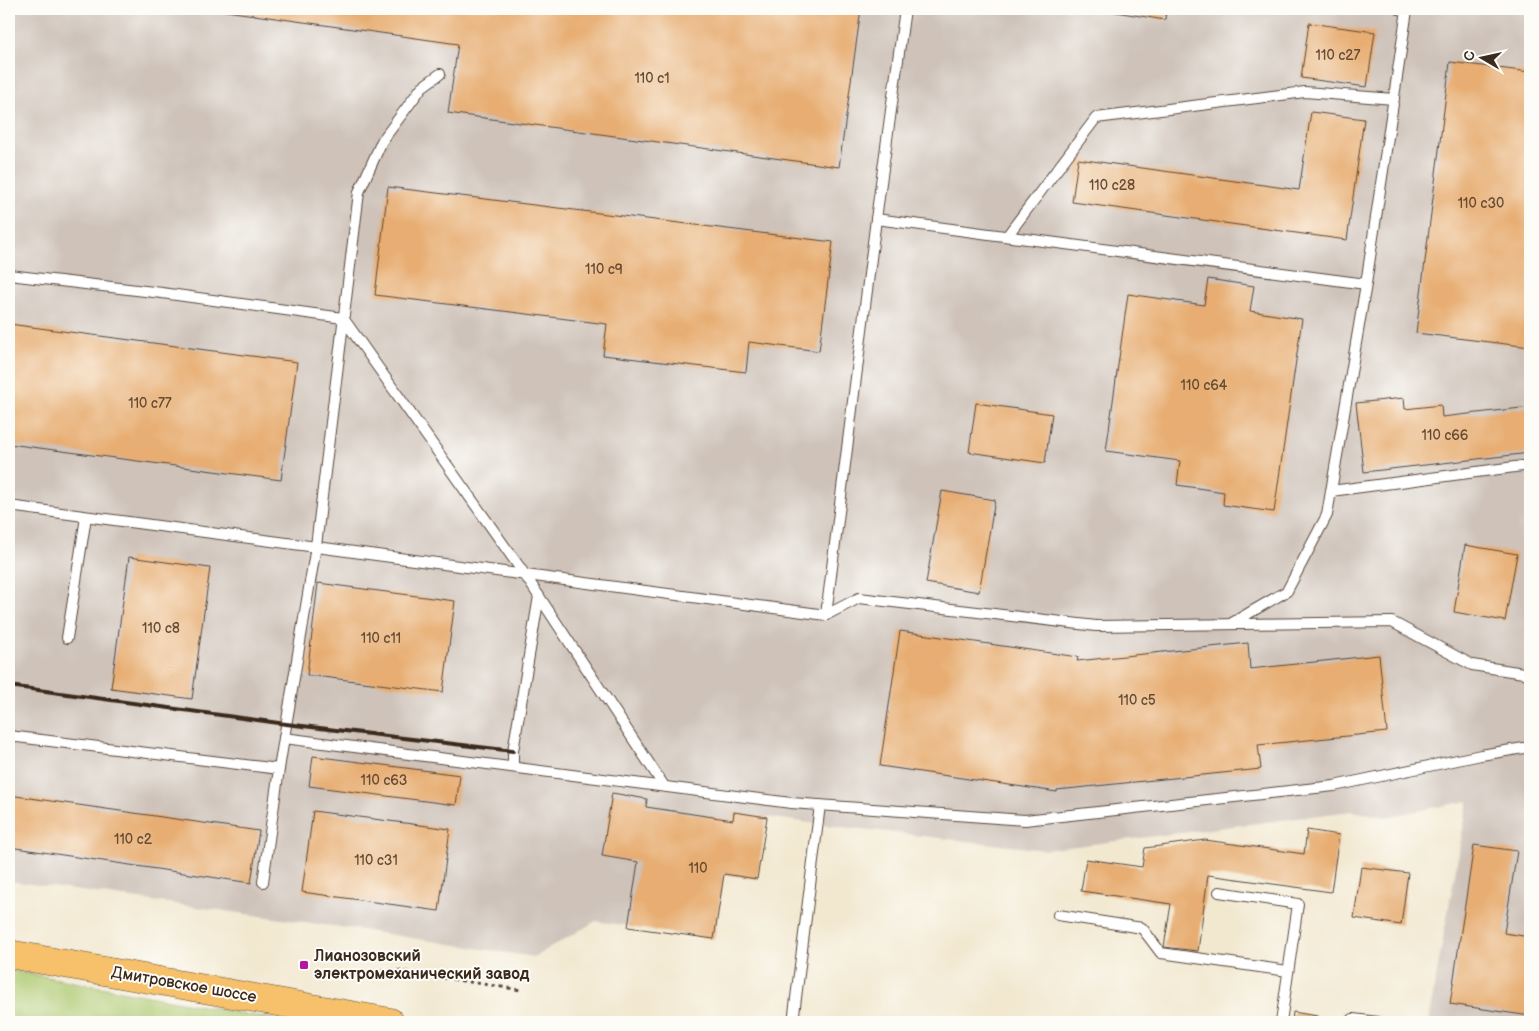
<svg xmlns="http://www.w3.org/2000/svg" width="1539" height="1031" viewBox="0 0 1539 1031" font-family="'Balsamiq Sans',sans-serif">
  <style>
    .industrial { fill: #cec2b9 }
    .green { fill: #adc970; stroke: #747a47 }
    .building { fill: #e7ad72 }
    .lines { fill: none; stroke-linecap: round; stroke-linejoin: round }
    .service-casing { stroke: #564639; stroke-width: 12 }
    .primary-casing { stroke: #564639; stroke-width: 29 }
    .path { stroke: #564639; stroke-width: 3; stroke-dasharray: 4 4; stroke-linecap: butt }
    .service { stroke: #fff; stroke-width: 10 }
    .primary { stroke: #f6c16b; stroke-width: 28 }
    .rail { stroke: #3b2a1e; stroke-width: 4 }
    .poi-dot { fill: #b5179e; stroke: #fdfcf7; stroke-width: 2 }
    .labels { text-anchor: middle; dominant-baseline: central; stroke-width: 4; stroke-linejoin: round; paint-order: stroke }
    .number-label { font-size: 14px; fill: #664b33 }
    .poi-label { font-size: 16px; font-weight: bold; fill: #3b2a1e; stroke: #fdfcf7; text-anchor: start }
    .street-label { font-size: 16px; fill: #3b2a1e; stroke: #fdfcf7 }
  </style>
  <rect width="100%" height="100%" fill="#fdfcf7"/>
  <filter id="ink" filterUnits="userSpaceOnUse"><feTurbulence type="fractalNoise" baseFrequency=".02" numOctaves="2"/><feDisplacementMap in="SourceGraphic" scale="10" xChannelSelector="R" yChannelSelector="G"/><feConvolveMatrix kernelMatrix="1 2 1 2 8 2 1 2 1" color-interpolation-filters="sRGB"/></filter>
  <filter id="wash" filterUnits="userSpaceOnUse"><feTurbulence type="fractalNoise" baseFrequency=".0096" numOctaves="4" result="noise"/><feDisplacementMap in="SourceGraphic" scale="20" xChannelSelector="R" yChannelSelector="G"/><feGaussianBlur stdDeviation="1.12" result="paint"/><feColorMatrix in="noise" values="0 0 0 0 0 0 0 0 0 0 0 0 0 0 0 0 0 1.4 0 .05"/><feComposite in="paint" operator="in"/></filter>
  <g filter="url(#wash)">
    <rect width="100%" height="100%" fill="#f2e8d0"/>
    <path class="industrial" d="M9,9H1530V1022H1428L1468,801L1385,817L1352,811L1045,850L817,824L767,817L757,879L724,874L714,939L596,921L534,957L361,930L9,881Z"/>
    <path class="green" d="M9,970L287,1022H9Z"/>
    <g id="blocks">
      <g class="building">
        <path d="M212,9H861L839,167L448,113L458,44Z"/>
        <path d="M1097,9H1166L1165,20Z"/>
        <path d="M1309,23L1375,32L1367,87L1301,78Z"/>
        <path d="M1450,62L1530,72V347L1416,333Z"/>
        <path d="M1311,112L1364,119L1347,240L1072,202L1078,159L1299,190Z"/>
        <path d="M388,187L833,242L819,351L749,342L746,372L603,355L607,324L375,295Z"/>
        <path d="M1208,279L1254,286L1250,311L1302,319L1274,512L1223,505L1224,492L1177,485L1180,461L1106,451L1128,294L1204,305Z"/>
        <path d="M9,324L297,362L281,480L9,444Z"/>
        <path d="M1404,398L1405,409L1441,405L1442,417L1530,407V453L1364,472L1356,403Z"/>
        <path d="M976,403L1052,414L1045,463L969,452Z"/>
        <path d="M942,491L995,500L979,592L926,583Z"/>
        <path d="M1465,545L1517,554L1505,621L1454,612Z"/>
        <path d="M129,557L210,568L192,699L111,688Z"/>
        <path d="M318,583L455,601L443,692L307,675Z"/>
        <path d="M900,631L1078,657L1077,661L1248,643L1250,669L1379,655L1387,732L1258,745L1261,769L1057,790V792L880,766Z"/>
        <path d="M313,756L460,775L456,805L309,786Z"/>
        <path d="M612,793L647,799L646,807L733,820L734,812L767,817L757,879L724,874L714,939L628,927L638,862L602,856Z"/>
        <path d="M9,795L259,831L251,883L9,847Z"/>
        <path d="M313,811L450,829L439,911L302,892Z"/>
        <path d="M1307,830L1339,835L1331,892L1208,875L1198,951L1164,947L1171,904L1081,891L1086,859L1142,867L1145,848L1205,840L1304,854Z"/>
        <path d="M1474,845L1517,851L1504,933L1530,937V1016L1450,1004Z"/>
        <path d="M1361,867L1408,873L1401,925L1354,918Z"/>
        <path d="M1293,1012L1317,1016V1022H1292Z"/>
      </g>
    </g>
  </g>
  <g filter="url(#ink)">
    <use href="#blocks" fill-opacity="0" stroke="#564639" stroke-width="1"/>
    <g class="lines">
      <g class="service-casing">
        <g id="service">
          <path d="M876,219L1366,284"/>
          <path d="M1007,236L1096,118L1305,92L1394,99"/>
          <path d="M9,275L162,293L343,318L525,575L664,786"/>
          <path d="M1331,491L1530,465"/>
          <path d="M9,506L826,615L859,598L1096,626L1392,622L1472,665L1530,674"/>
          <path d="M826,615L876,219L905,9"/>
          <path d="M1232,623L1287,591L1327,515L1366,284L1407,10L1399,9"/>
          <path d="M67,638L86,517"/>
          <path d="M9,736L279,769L284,738L791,803L1025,820L1334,786L1481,755L1530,747"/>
          <path d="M284,738L316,546L359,192L382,141L422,87L440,74"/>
          <path d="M513,767V751L539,596"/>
          <path d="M263,882L279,769"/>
          <path d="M1219,892L1298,904L1281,1022"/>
          <path d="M1058,915L1142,928L1161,953L1288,971"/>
          <path d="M793,1022L820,805"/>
          <path d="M1350,1022L1353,1019L1378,1022"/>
        </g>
      </g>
      <g class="primary-casing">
        <path id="primary" d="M9,954L390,1022"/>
      </g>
      <path class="path" d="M341,974L394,970L521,990"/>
      <use href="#service" class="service"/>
      <use href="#primary" class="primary"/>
      <path class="rail" d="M9,686L286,724L513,751"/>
    </g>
  </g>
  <rect class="poi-dot" x="299" y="960" width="10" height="10" rx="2.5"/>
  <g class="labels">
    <g class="number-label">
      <text x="1338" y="55">110 с27</text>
      <text x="652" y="78">110 с1</text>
      <text x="1112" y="185">110 с28</text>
      <text x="1481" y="203">110 с30</text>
      <text x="604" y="269">110 с9</text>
      <text x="1204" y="385">110 с64</text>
      <text x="150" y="403">110 с77</text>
      <text x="1445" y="435">110 с66</text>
      <text x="161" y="628">110 с8</text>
      <text x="381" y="638">110 с11</text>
      <text x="1137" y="700">110 с5</text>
      <text x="384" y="780">110 с63</text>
      <text x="133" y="839">110 с2</text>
      <text x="376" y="860">110 с31</text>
      <text x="698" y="868">110</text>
    </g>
    <g class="poi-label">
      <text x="314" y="956">Лианозовский<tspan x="314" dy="18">электромеханический завод</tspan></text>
    </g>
    <g class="street-label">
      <text transform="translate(184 985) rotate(10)">Дмитровское шоссе</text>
    </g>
  </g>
  <rect width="1539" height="1031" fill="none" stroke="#fdfcf7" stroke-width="30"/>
  <g transform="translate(1482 58) rotate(279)" stroke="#fdfcf7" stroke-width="4" paint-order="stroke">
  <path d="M0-4L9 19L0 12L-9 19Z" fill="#3b2a1e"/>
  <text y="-8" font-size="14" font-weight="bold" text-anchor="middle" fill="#3b2a1e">С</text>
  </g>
</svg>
